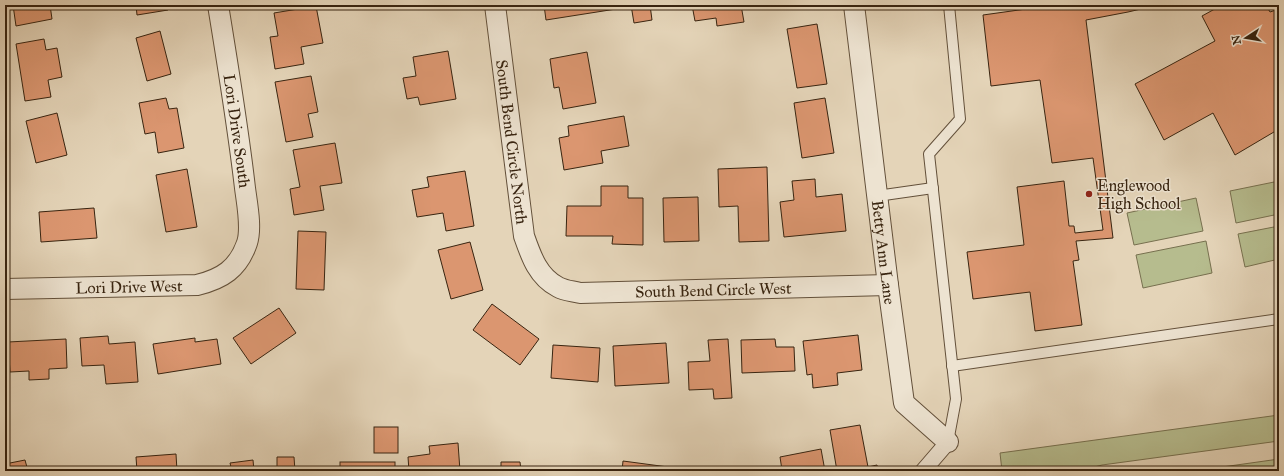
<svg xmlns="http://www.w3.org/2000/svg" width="1284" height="476" viewBox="0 0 1284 476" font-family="'IM FELL Great Primer',serif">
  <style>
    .green { fill: #b6bc8e; stroke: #77704f }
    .building { fill: #db9670; stroke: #382410 }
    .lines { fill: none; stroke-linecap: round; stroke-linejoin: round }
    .service-casing { stroke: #63503a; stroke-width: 12 }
    .pedestrian-casing { stroke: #63503a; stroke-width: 17 }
    .minor-casing { stroke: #63503a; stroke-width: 22 }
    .service { stroke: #ede3d1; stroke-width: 10 }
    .pedestrian { stroke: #ede3d1; stroke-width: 15 }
    .minor { stroke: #ede3d1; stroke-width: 20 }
    .poi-dot { fill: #8f2418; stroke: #ede3d1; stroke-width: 1.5 }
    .labels { text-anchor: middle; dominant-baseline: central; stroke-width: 3; stroke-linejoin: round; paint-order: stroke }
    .street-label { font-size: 16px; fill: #382410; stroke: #ede3d1 }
    .poi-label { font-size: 16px; fill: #382410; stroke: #ede3d1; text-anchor: start }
  </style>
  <rect width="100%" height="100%" fill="#e4d4b8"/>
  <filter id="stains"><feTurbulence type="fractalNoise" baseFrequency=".005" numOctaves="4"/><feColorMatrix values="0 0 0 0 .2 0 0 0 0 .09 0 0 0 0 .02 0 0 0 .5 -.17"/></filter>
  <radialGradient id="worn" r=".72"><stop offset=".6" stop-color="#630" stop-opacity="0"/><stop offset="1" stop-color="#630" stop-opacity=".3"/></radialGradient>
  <g class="green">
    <path d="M1279,181V214L1236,223L1230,191Z"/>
    <path d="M1196,198L1203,231L1134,245L1127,213Z"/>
    <path d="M1279,226V259L1245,267L1238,234Z"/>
    <path d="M1206,241L1212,273L1143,288L1136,255Z"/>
    <path d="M1279,415V441L1102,465L1079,471H1002L1000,453Z"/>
    <path d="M1279,459V471H1194Z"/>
  </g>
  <g class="building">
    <path d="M13,5H50L52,19L16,26Z"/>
    <path d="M136,5H167L168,10L137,15Z"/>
    <path d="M544,5H615L616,9L546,20Z"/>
    <path d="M631,5H650L652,20L634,23Z"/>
    <path d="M692,5H741L744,22L717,26L716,18L695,21Z"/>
    <path d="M1026,5H1084V9L1109,5H1158L1128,12L1086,20L1113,238L1076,241L1079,260L1073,261L1082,325L1035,331L1030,292L973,299L967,252L1024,245L1017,187L1064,181L1069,226H1074L1075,233L1103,230L1093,158L1052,163L1040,80L991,86L983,15L1026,9Z"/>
    <path d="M1222,5H1266L1270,12L1279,9V129L1235,155L1213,113L1164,140L1135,84L1215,41L1202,16Z"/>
    <path d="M316,6L323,43L301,47L304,64L275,69L270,37L278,36L274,13Z"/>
    <path d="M817,24L827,84L797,88L787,29Z"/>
    <path d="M160,31L171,74L147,81L136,38Z"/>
    <path d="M44,39L46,50L57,48L62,77L48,80L51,97L25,101L16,44Z"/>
    <path d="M448,51L456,99L420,105L418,97L407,99L403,78L416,76L413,57Z"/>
    <path d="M587,52L596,103L563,109L559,87L554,88L550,59Z"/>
    <path d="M311,76L318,112L308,114L313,137L286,142L275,82Z"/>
    <path d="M166,98L169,109L177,108L184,148L158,153L155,132L145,134L139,103Z"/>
    <path d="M825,98L834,153L802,158L794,103Z"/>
    <path d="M57,113L67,155L36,163L26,121Z"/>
    <path d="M624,116L629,146L601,151L603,163L564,170L559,138L569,136L568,126Z"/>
    <path d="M335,143L342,183L320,186L324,210L294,215L290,189L300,187L293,150Z"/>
    <path d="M767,167L769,241L739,242L738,206L719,207L718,169Z"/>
    <path d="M187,169L197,227L166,232L156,175Z"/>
    <path d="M465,171L474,226L446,231L443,213L417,217L412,190L429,187L427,177Z"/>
    <path d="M815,179L816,197L842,194L846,231L784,237L780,202L794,200L792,181Z"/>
    <path d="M601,186H628V198H643V245L612,244L613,236H566L567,206H601Z"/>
    <path d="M698,197L699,241L664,242L663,198Z"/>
    <path d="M94,208L97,238L41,242L39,212Z"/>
    <path d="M298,231L326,232L324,290L296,289Z"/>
    <path d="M470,242L483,290L451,299L438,250Z"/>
    <path d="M492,304L539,339L520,365L473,330Z"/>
    <path d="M279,308L296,333L251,364L233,338Z"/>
    <path d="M858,335L862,370L837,373L838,385L813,388L812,374L807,375L803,341Z"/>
    <path d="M108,336L109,344L135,342L138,382L106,384L104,365L82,366L80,338Z"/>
    <path d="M195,338V342L217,339L221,364L158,374L153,344Z"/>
    <path d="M66,339L67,368L49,369V379L29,380V371L10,372L8,342Z"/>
    <path d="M728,339L732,398L714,399L713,389L689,390L688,362L710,361L708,340Z"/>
    <path d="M775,339L776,347H794L795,371L742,373L741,340Z"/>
    <path d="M666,343L669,383L615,386L613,346Z"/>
    <path d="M553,345L600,348L598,382L551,378Z"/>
    <path d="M860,425L868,467L877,465L878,471H837L830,430Z"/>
    <rect x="374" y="427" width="24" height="26"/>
    <path d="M458,443L460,471H409L408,457L430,454L429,446Z"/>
    <path d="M821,449L825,471H779L782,470L780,457Z"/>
    <path d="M176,454L177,471H137L136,457Z"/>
    <path d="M277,457H294L295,471H277Z"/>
    <path d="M25,460L28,471H6L5,464Z"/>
    <path d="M253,460L254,471H232L230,463Z"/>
    <path d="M623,461L668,467L667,471H622Z"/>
    <rect x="340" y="462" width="55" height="9"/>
    <path d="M501,462H520L521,471H501Z"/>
  </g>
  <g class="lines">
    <g class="service-casing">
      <g id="service">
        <path d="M877,196L933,188"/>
        <path d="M952,366L1279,319"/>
        <path d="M948,442L956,399L929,154L960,119L949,5"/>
      </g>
    </g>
    <g class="pedestrian-casing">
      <path id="pedestrian" d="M923,471L948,442"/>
    </g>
    <g class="minor-casing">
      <g id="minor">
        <path id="s1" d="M495,5L524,236C531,256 538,277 558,287C565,291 573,291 580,293L888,285"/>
        <path id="s2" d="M854,5L888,285L904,403L948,442"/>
        <path id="s3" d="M5,289L197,285C222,279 238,269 247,243C252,228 247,204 245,188C238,127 228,66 218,5"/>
      </g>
    </g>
    <use href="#service" class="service"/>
    <use href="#pedestrian" class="pedestrian"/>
    <use href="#minor" class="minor"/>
  </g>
  <circle class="poi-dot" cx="1089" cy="194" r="4"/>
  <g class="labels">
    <g class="street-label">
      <text transform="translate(237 131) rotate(82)">Lori Drive South</text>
      <text stroke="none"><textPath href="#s1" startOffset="138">South Bend Circle North</textPath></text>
      <text stroke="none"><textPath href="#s2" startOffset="249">Betty Ann Lane</textPath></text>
      <text stroke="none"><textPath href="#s3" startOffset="124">Lori Drive West</textPath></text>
      <text stroke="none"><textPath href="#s1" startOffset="452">South Bend Circle West</textPath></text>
    </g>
    <g class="poi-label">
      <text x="1097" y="185">Englewood<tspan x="1097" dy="18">High School</tspan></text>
    </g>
  </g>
  <rect width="1284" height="476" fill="none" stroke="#e4d4b8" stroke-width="20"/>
  <rect x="6" y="6" width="1272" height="464" fill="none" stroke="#382410" stroke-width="2"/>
  <rect x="10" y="10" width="1264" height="456" fill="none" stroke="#382410"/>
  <g transform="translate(1246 38) rotate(258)" stroke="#ede3d1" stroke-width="3" paint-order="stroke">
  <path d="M0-3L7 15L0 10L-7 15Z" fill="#382410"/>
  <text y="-6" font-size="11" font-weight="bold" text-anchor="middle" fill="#382410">N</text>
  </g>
  <rect width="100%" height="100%" filter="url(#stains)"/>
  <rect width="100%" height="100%" fill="url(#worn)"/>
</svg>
